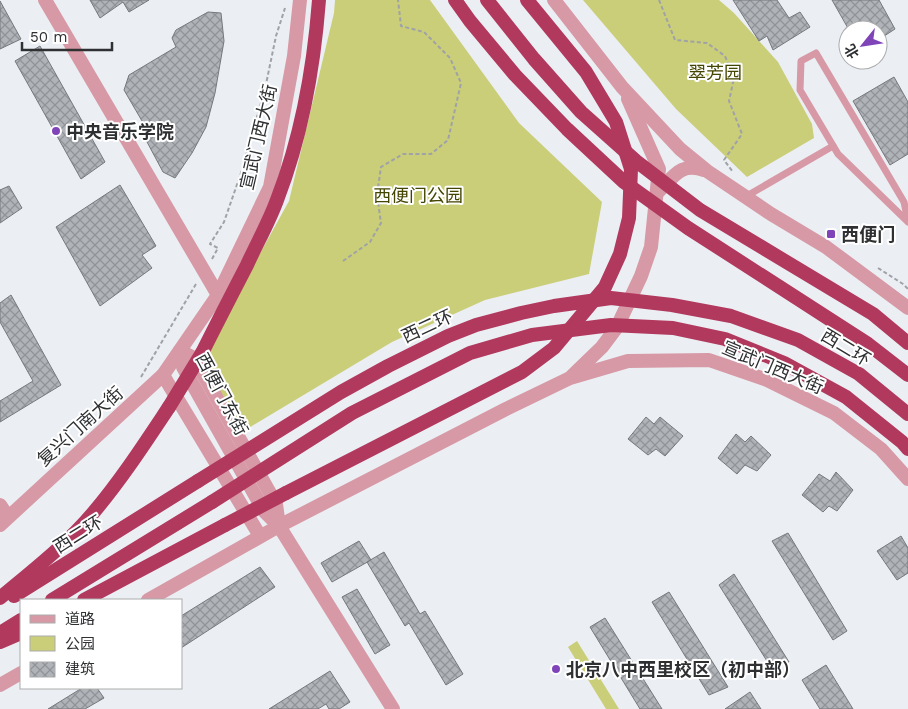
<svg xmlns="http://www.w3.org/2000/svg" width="908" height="709" viewBox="0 0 908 709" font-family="'Work Sans','Noto Sans SC',sans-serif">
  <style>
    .park { fill: #cace78 }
    .building { fill: url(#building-cross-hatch); stroke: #75797d }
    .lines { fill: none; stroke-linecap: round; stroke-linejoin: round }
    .path { stroke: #9fa2a6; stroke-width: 2; stroke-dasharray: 4 2.5; stroke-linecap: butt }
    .service { stroke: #d799a5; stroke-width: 7 }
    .minor { stroke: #d799a5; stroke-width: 14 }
    .tertiary { stroke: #d799a5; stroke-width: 14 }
    .trunk { stroke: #b2395e; stroke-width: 14 }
    .trunk-bridge { stroke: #b2395e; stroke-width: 14 }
    .poi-dot { fill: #8044b9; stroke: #fff; stroke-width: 2 }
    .labels { text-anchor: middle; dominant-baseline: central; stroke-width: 4; stroke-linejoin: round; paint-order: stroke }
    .park-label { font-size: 18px; fill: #444500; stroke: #fff }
    .poi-label { font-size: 18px; font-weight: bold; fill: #2e3032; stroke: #fff; text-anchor: start }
    .street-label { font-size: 18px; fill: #2e3032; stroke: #fff }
  </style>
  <defs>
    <pattern id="building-cross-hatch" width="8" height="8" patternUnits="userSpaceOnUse" patternTransform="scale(1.25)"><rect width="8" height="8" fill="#b0b4b9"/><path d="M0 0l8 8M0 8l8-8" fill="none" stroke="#909397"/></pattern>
  </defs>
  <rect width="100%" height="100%" fill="#ebeff4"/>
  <g class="park">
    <path d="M335,0H430L519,123L602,202L589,274L485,300L392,342L242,432L201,360L289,201L334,13Z"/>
    <path d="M583,0H719L734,13L778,62L812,124L814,138L747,177L676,109Z"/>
    <path d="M577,641L619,709H606L568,647Z"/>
  </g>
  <g class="building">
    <path d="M90,0H149L129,12L123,2L100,18Z"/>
    <path d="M733,0H777L789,18L800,12L810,27L773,50L767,36L759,41Z"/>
    <path d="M832,0H879L895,29L878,40V30H849Z"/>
    <path d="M0,1L21,39L0,49Z"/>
    <path d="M208,12L221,13L224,41L215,93L206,127L192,153L175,178L163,172L146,140L149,133L124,90L129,75L176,47L172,38L176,30Z"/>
    <path d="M40,46L105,162L81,179L15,61Z"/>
    <path d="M894,77L908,102V154L890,165L853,101Z"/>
    <path d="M120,185L156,246L142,255L152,268L100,306L56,227Z"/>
    <path d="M9,186L22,208L0,223V190Z"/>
    <path d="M11,295L61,385L0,422V401L33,381L0,322V303Z"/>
    <path d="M646,417L654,424L660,417L683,436L665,456L656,449L648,455L628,439Z"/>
    <path d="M736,434L745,442L751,436L771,455L757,471L745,465L737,474L718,458Z"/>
    <path d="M836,472L853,490L837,511L829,506L823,512L802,495L819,474L830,481Z"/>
    <path d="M788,533L847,631L833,640L772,541Z"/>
    <path d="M901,536L908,548V573L897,580L877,551Z"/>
    <path d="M359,541L371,560L332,582L321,563Z"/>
    <path d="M384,552L420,614L425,611L463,674L446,685L409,623L405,626L367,562Z"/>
    <path d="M260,567L275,587L181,648V616Z"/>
    <path d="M734,574L789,662L772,669L719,585Z"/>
    <path d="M357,589L390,645L375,654L342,597Z"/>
    <path d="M669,592L728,687L709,695L652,602Z"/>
    <path d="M605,618L662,709H640L590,627Z"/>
    <path d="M826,665L853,709H820L802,680Z"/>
    <path d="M330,671L350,702L339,709H329L326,704L318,709H269Z"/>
    <path d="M82,688H97L104,698L85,709H48Z"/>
    <path d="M750,692L761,709H725Z"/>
  </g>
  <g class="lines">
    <g class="path">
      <path d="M659,0L675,40L707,43L725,56L734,78L729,101L742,134L724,160L733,172"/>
      <path d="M212,259L218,248L210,244L224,222L241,173L265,89L276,36L285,8"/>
      <path d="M343,261L370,242L381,223L377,195L381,167L403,154H431L448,140L461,83L450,58L424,32L401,26L398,0"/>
      <path d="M878,268L903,284L908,289"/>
      <path d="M141,377L196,284"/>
    </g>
    <g class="service">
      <path d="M745,197L833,146"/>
      <path d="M908,221L904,202L816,53L801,61L800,90L838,154L908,222"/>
    </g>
    <g class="minor">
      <path d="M45,0L218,295"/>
      <path d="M0,505L8,517"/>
    </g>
    <g class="tertiary">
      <path d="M554,0L622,87L680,149L707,171L771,214L826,247L908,308"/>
      <path d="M658,192C674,177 680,162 704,170"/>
      <path d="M180,351L183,367L264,511L279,526L393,709"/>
      <path d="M180,351L194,358L276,504L279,526"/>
      <path d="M163,375L260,536"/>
      <path d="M572,376L602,347L617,327L641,276L651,247L659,169L628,99"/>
      <path d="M0,525L163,375L218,295L270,187L294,56L300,0"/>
      <path d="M148,600L279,526L506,409L570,378L628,361L709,360L767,380L834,413L881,449L908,479"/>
      <path d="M0,685L21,673"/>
    </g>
    <g class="trunk">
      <path d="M202,353C217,323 232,294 247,265C257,243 269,222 277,200C301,138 314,66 319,0"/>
      <path d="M286,493L522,372L554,348L605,287L620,254L629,218L631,169L616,122L586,72L527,0"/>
      <path d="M14,596L198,481"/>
      <path d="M0,598C32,571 66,545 93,513C121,480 145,443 169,407"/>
      <path d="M52,600L212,502"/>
      <path d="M84,600L225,525"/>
      <path d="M0,633L21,620"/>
      <path d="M0,642L21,633"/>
    </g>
    <g class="trunk-bridge">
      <path d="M455,0L470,21L515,75L567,129L624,182L688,228L868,344L908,375"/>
      <path d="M487,0L534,59L581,112L636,161L700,210L873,314L908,343"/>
      <path d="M169,407L202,353"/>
      <path d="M198,481L341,392L388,366L448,336L476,325L521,313L554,306L611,298L672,305L731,316L798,340L859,374L908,414"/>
      <path d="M212,502L352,413L470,353L532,335L611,325L673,328L725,339L784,363L846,397L902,442L908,449"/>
      <path d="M225,525L286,493"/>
    </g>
  </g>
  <g class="poi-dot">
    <circle cx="56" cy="131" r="5"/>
    <rect x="826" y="229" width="10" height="10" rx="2.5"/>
    <circle cx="556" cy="669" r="5"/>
  </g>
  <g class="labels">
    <g class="park-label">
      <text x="715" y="72">翠芳园</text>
      <text x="418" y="195">西便门公园</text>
    </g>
    <g class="poi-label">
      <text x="66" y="131">中央音乐学院</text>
      <text x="841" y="234">西便门</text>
      <text x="566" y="669">北京八中西里校区（初中部）</text>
    </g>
    <g class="street-label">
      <text transform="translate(258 137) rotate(-77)">宣武门西大街</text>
      <text transform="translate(427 326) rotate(-25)">西二环</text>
      <text transform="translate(846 347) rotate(31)">西二环</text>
      <text transform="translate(773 367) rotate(23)">宣武门西大街</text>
      <text transform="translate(222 394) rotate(62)">西便门东街</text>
      <text transform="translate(80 426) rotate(-42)">复兴门南大街</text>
      <text transform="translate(78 534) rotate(-32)">西二环</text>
    </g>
  </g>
  <rect x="20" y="599" width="162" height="90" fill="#ffffff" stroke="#abacad"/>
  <rect x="30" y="615" width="25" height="8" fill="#d799a5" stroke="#abacad"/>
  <text x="65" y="624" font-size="15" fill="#2e3032">道路</text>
  <rect x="30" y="636" width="25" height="15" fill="#cace78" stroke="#abacad"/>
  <text x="65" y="649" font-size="15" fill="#2e3032">公园</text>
  <rect x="30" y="662" width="25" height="15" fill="url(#building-cross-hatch)" stroke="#abacad"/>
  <text x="65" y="674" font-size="15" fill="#2e3032">建筑</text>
  <g transform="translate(863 45) rotate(240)"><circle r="24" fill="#ffffff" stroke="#abacad"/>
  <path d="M0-4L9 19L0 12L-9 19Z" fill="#8044b9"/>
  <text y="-8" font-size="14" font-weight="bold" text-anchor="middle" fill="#2e3032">北</text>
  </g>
  <path d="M22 42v8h90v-8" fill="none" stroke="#2e3032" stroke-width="2.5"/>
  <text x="30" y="42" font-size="15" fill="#2e3032" stroke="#ffffff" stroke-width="4" paint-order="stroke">50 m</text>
</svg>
